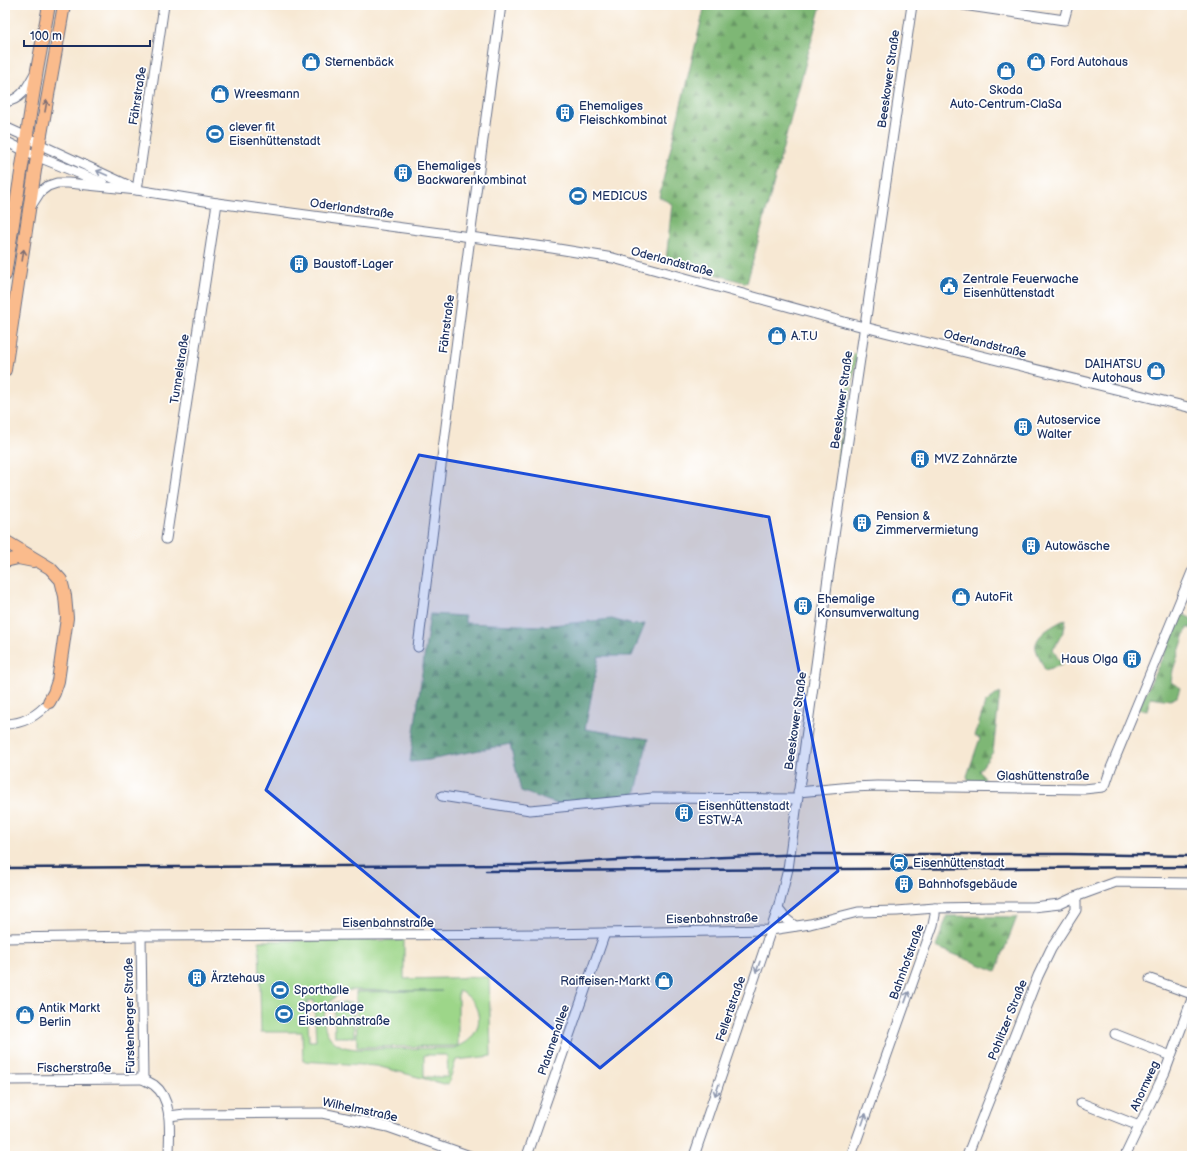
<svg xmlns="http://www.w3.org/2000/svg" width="1197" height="1161" viewBox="0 0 1197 1161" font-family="'Balsamiq Sans',sans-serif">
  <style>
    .green { fill: #9dd689; stroke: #5c8274; fill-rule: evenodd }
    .forest { fill: url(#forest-firs); stroke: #4c736a }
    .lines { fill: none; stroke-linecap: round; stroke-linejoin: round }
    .minor-casing { stroke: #687087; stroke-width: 11 }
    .major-casing { stroke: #687087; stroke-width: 14 }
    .minor { stroke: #fff; stroke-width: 9 }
    .major { stroke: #fabb8c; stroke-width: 12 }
    .rail { stroke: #1b2f5e; stroke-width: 2.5 }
    .oneway { stroke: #7f6e73 }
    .oneway2 { stroke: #8d97ae }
    .marked { fill: #1d4ed8; fill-opacity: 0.2; stroke: #1d4ed8; stroke-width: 3; stroke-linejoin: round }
    .labels { text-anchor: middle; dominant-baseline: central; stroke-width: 3.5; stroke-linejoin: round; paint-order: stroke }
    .poi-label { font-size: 12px; fill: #1b2f5e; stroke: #fff; text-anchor: start }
    .street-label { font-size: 12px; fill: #1b2f5e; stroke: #fff }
  </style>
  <defs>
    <pattern id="forest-firs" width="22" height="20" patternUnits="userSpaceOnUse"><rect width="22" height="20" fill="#7eb775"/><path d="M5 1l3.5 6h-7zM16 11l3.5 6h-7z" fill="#669563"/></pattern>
  </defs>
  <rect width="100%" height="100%" fill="#fff"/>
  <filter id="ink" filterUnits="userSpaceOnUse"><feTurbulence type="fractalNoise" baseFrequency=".025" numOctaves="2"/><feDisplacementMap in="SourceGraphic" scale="8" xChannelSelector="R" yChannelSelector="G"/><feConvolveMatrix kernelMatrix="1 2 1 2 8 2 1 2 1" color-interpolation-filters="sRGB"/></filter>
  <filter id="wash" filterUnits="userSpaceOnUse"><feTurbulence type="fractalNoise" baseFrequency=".012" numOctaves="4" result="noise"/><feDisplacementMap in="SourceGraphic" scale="16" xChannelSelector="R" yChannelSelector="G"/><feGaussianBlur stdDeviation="0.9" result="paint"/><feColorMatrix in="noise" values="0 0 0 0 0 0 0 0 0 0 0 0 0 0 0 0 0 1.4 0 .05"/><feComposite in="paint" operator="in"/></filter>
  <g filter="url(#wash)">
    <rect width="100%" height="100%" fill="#f7e8d3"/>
    <g class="green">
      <path d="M854,353L857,354L840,462H837Z"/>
      <path d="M404,940V979L489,977L491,1056L456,1060L448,1085L377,1066L303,1061L302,1032H261L259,941ZM350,990L442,991L356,992L357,1047L458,1046V991C475,996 485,1019 474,1034C469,1042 462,1045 454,1048L356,1049C350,1048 344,1048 338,1044C323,1036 319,1014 331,1001C336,995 343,992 350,990ZM314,1000L316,1041H309L307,1001ZM424,1055H447L448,1077H424Z"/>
      <path d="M334,1003H353L354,1037H335Z"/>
    </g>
    <g class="forest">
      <path d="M705,5H821L747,283L666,261L672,204L659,197Z"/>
      <path d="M430,614L465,616V623L542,626L612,619L633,625L645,624L632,656H599L585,729L648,739L635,796L557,804L521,791L510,744L429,760L410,762Z"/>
      <path d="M1183,614L1192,619V630L1191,628H1187L1173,670L1171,682L1180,688L1177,697L1170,700L1151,697L1147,711L1138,709Z"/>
      <path d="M1066,619L1064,630L1053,650L1062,665L1045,670C1042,663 1038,656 1036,649C1033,635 1056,624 1066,619Z"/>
      <path d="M1000,692L993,752L979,771L985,777L983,783L969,782L967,776L980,738L975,736L985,703Z"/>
      <path d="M947,916L1017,917L996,971L936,947Z"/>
    </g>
  </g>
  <g filter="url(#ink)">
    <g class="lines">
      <g class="minor-casing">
        <g id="minor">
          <path d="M963,5L1064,20L1068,5"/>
          <path d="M5,102C21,100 27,88 34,75"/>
          <path d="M5,127L27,137L39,144L132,187"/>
          <path d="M5,141L31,154L103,183"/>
          <path d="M137,190L164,5"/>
          <path d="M31,206L40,192L48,186L57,183H68L137,190L217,203L552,248L613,258L848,323L1192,408"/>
          <path d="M166,539L217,203"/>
          <path d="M418,647L470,237L501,5"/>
          <path d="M5,724C23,724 37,716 49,702"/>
          <path d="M798,792L852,787L877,786L1084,789L1103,787L1106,783L1111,768L1192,572"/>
          <path d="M442,796L530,810L653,798L797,799"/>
          <path d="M778,909L786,919L795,926"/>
          <path d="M141,936L143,1079C146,1081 151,1083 154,1085C174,1100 169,1134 169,1156"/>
          <path d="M5,938L141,936L546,934L771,930L810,924L858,912L897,911L935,908L993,907H1033L1060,904L1075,897L1116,882L1192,883"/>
          <path d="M1150,979L1192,994"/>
          <path d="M1115,1034L1171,1056"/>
          <path d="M5,1080L143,1079"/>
          <path d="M1081,1103L1139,1126"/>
          <path d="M169,1116L185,1114L322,1113L388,1127L470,1156"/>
          <path d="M527,1156L605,933"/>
          <path d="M694,1156L778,909L788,869L830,563L912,5"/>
          <path d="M851,1156L933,925L935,915V908"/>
          <path d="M967,1156L1038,976L1051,949L1076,910V902L1075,897"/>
          <path d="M1125,1156L1165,1072L1192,999"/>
        </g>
      </g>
      <g class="major-casing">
        <g id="major">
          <path d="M5,275L37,70L49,5"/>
          <path d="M5,370L37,157L64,5"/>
          <path d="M5,541L50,568L61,580L65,596L67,618L58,681L54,693L49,702"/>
          <path d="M5,561L18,558L33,561"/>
        </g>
      </g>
      <use href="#minor" class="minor"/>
      <use href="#major" class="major"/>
      <g class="rail">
        <path d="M5,868L524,865L637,859L703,858L751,856L812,854H1068L1192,856"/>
        <path d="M486,871L1192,867"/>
      </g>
    </g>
    <defs><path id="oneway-shaft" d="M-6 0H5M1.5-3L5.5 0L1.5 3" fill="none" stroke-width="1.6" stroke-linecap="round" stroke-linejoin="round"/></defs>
    <g class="oneway">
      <use href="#oneway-shaft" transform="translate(46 106) rotate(-80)"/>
      <use href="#oneway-shaft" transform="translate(23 255) rotate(-82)"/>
    </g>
    <g class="oneway2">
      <use href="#oneway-shaft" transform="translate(102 173) rotate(-156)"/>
      <use href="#oneway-shaft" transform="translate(758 967) rotate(109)"/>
      <use href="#oneway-shaft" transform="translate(907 997) rotate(-70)"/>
      <use href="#oneway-shaft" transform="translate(717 1090) rotate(109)"/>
      <use href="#oneway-shaft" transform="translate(864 1119) rotate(-71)"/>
    </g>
  </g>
  <path class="marked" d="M419,455L769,517L838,871L600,1068L266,790Z"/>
  <defs>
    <g id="shop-disc" transform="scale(1)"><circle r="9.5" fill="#1f6fb2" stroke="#fff"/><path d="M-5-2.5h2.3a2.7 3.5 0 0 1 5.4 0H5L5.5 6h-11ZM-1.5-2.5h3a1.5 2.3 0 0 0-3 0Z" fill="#fff"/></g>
    <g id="building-disc" transform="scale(1)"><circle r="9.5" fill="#1f6fb2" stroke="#fff"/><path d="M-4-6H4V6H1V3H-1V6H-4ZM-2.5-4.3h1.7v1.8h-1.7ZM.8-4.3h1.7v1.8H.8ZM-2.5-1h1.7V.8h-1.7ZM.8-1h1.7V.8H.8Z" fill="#fff"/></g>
    <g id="stadium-disc" transform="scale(1)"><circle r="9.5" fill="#1f6fb2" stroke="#fff"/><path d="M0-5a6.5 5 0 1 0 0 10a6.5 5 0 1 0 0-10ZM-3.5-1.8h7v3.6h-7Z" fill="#fff"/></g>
    <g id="civic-disc" transform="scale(1)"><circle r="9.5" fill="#1f6fb2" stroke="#fff"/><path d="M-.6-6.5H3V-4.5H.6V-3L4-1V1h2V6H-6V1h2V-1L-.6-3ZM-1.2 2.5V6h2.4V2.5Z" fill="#fff"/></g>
    <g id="station-disc" transform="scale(1)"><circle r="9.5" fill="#1f6fb2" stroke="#fff"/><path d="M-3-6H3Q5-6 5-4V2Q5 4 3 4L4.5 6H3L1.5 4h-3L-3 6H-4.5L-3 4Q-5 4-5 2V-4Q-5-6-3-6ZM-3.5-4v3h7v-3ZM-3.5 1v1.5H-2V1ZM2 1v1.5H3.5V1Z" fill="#fff"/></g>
  </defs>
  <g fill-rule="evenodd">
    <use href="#shop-disc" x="311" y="62"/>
    <use href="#shop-disc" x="1036" y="62"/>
    <use href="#shop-disc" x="1006" y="71"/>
    <use href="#shop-disc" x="220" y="94"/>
    <use href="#building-disc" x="565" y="113"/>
    <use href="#stadium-disc" x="215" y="134"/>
    <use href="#building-disc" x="403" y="173"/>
    <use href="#stadium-disc" x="578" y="196"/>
    <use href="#building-disc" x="299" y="264"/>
    <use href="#civic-disc" x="949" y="286"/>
    <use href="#shop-disc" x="777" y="336"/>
    <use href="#shop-disc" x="1156" y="371"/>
    <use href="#building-disc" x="1023" y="427"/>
    <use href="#building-disc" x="920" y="459"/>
    <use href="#building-disc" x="862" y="523"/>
    <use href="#building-disc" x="1031" y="546"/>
    <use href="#shop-disc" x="961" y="597"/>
    <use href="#building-disc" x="803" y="606"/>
    <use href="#building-disc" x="1132" y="659"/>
    <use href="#building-disc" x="684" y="813"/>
    <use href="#station-disc" x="899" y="863"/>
    <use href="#building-disc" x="904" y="884"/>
    <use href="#building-disc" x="197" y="978"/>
    <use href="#shop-disc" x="664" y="981"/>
    <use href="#stadium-disc" x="280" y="990"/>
    <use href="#stadium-disc" x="284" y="1014"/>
    <use href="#shop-disc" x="25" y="1015"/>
  </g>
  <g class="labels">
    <g class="poi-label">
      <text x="325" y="62">Sternenbäck</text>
      <text x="1050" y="62">Ford Autohaus</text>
      <text x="1006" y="90" text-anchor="middle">Skoda<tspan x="1006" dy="14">Auto-Centrum-ClaSa</tspan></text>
      <text x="234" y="94">Wreesmann</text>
      <text x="579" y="106">Ehemaliges<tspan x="579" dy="14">Fleischkombinat</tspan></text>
      <text x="229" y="127">clever fit<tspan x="229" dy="14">Eisenhüttenstadt</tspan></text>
      <text x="417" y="166">Ehemaliges<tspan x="417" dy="14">Backwarenkombinat</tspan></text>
      <text x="592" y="196">MEDICUS</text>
      <text x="313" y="264">Baustoff-Lager</text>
      <text x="963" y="279">Zentrale Feuerwache<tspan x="963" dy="14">Eisenhüttenstadt</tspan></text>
      <text x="791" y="336">A.T.U</text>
      <text x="1142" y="364" text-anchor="end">DAIHATSU<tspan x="1142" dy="14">Autohaus</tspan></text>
      <text x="1037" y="420">Autoservice<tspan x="1037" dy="14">Walter</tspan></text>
      <text x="934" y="459">MVZ Zahnärzte</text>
      <text x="876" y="516">Pension &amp;<tspan x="876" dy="14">Zimmervermietung</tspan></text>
      <text x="1045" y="546">Autowäsche</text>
      <text x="975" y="597">AutoFit</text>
      <text x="817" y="599">Ehemalige<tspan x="817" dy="14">Konsumverwaltung</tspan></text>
      <text x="1118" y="659" text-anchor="end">Haus Olga</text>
      <text x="698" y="806">Eisenhüttenstadt<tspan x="698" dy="14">ESTW-A</tspan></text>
      <text x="913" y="863">Eisenhüttenstadt</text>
      <text x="918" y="884">Bahnhofsgebäude</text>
      <text x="211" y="978">Ärztehaus</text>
      <text x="650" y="981" text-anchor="end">Raiffeisen-Markt</text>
      <text x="294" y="990">Sporthalle</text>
      <text x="298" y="1007">Sportanlage<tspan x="298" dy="14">Eisenbahnstraße</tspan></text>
      <text x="39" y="1008">Antik Markt<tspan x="39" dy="14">Berlin</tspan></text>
    </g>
    <g class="street-label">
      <text transform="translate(889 79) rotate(-82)">Beeskower Straße</text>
      <text transform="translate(138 96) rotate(-81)">Fährstraße</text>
      <text transform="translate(352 209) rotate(8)">Oderlandstraße</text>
      <text transform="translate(672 262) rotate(15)">Oderlandstraße</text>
      <text transform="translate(447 324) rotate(-83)">Fährstraße</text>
      <text transform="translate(985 344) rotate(14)">Oderlandstraße</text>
      <text transform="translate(180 369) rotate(-81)">Tunnelstraße</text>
      <text transform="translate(842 400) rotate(-82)">Beeskower Straße</text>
      <text transform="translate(796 721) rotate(-82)">Beeskower Straße</text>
      <text x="1043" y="776">Glashüttenstraße</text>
      <text transform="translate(712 919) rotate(-1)">Eisenbahnstraße</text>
      <text x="388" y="923">Eisenbahnstraße</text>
      <text transform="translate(907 962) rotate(-70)">Bahnhofstraße</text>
      <text transform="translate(731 1009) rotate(-71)">Fellertstraße</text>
      <text transform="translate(130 1016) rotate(-91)">Fürstenberger Straße</text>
      <text transform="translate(1008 1020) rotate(-68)">Pohlitzer Straße</text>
      <text transform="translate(554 1040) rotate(-71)">Platanenallee</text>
      <text x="74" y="1068">Fischerstraße</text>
      <text transform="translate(1145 1086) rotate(-66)">Ahornweg</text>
      <text transform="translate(360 1110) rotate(12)">Wilhelmstraße</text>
    </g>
  </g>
  <rect width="1197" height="1161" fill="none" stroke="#fff" stroke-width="20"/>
  <path d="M24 40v6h126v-6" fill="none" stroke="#1b2f5e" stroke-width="2"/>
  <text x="30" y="40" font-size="12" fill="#1b2f5e" stroke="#ffffff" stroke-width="3" paint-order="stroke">100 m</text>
</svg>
